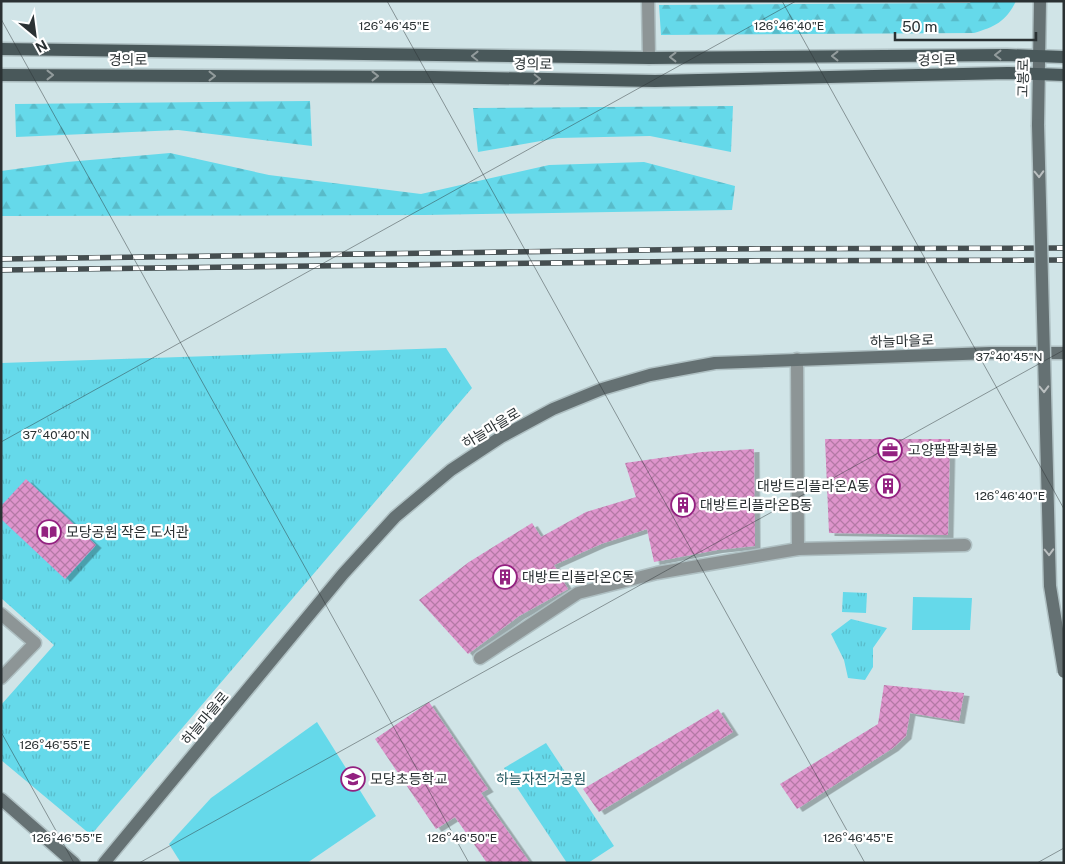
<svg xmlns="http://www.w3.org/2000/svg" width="1065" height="864" viewBox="0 0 1065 864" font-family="'Public Sans','Noto Sans KR',sans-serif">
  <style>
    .forest { fill: url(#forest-firs) }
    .park { fill: url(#park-tufts) }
    .pitch { fill: #65d9ea }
    .building { fill: url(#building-cross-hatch); filter: url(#shadow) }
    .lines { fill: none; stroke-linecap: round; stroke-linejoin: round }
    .street-casing { stroke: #afc0c3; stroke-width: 15 }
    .secondary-casing { stroke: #afc0c3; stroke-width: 15 }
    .primary-casing { stroke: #afc0c3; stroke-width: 15 }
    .street { stroke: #8d9596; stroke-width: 12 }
    .secondary { stroke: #657173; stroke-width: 12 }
    .primary { stroke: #49585a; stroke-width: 12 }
    .rail-casing { stroke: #454e50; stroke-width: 5.5 }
    .rail { stroke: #fff; stroke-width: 4; stroke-dasharray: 11; stroke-linecap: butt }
    .secondary-bridge-casing { stroke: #afc0c3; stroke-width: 15; stroke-linecap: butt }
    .secondary-bridge { stroke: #657173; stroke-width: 12 }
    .oneway { stroke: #929b9c }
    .oneway2 { stroke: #babfc0 }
    .ticks { fill: none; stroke: #2a3133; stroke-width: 1; stroke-opacity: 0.45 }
    .labels { text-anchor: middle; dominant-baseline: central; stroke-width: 4.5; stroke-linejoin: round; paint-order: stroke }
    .street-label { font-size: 14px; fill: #2a3133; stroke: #fff }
    .poi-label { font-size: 14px; fill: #2a3133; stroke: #fff; text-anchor: start }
    .park-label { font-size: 14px; fill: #235961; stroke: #fff }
    .ticks-label { font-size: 12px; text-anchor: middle; fill: #2a3133; stroke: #fff; stroke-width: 4.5; stroke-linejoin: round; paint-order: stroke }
  </style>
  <defs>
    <pattern id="forest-firs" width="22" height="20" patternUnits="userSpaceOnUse" patternTransform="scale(1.25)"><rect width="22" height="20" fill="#65d9ea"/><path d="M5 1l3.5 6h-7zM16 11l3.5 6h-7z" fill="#58bbc9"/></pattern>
    <pattern id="park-tufts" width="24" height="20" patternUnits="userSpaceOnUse" patternTransform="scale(1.25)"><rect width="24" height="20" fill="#65d9ea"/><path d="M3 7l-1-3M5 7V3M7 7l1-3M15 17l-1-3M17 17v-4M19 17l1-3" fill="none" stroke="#58bbc9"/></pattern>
    <pattern id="building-cross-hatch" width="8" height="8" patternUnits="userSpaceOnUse" patternTransform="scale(1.25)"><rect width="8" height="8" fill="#de94cc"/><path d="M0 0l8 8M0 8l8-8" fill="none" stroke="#b479a6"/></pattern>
    <filter id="shadow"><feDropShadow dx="5.5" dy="3" stdDeviation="0" flood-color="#0004"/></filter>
  </defs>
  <rect width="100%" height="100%" fill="#d0e4e7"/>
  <g class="forest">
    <path d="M971,1H1016C1006,22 994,27 974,33L661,35L659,5L970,3Z"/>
    <path d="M310,101L312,146L178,130L16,137L15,104Z"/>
    <path d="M733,106L731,152L650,136L558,138L478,152L473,108Z"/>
    <path d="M170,153L269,175L421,194L549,165L644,162L735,186L732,210L425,215L1,216V171L67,162Z"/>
  </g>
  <g class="park">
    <path d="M446,348L472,388L91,835L1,760V705L54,645L1,598V363Z"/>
    <path d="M843,592L867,593L866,613L842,612Z"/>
    <path d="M851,619L887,628L873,648V667L865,680L848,678L844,660L831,634Z"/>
    <path d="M546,743L614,846L588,863H567L504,768Z"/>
  </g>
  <g class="pitch">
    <path d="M913,597L972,598L970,630H912Z"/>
    <path d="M317,722L376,816L307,863H181L169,844L211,798Z"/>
  </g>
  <g class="building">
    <path d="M825,439H950L948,535L829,533Z"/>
    <path d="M754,449L755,546L717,550L654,562L647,529L601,544L554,565L568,589L519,616L468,654L419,600L469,562L532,523L541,537L586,512L636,497L625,463L702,452Z"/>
    <path d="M26,479L96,545L65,579L1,519V506Z"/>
    <path d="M884,685L964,693L959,721L910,713L906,736L893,748L797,809L780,784L878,724Z"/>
    <path d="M429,702L488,789L481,793L530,863H487L455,817L436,829L375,739Z"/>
    <path d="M718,709L733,732L599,812L583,789Z"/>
  </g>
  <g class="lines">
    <g class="street-casing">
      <g id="street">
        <path d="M648,1L649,58"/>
        <path d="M797,359L798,549"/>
        <path d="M1,614L35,643L1,678"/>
        <path d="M480,658L578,593L657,573L798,549L965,545"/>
      </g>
    </g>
    <g class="secondary-casing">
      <g id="secondary">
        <path d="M1038,125L1040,1"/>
        <path d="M1,799L74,863"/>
        <path d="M104,863L343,574L395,517L451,470L501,437L553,409L602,389L650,375L715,363L990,353H1064"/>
      </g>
    </g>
    <g class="primary-casing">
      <g id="primary">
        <path d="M1,49L649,58L1007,55L1064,57"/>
        <path d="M1,75L433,77L655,81L1008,73L1064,75"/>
      </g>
    </g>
    <use href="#street" class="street"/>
    <use href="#secondary" class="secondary"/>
    <use href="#primary" class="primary"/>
    <g class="rail-casing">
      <g id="rail">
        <path d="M1,259L716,249L1064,248"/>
        <path d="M1,270L716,261L1064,260"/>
      </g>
    </g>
    <use href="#rail" class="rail"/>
    <g class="secondary-bridge-casing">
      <path id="secondary-bridge" d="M1038,125L1050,586L1064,672"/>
    </g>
    <use href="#secondary-bridge" class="secondary-bridge"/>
  </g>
  <defs><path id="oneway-chevron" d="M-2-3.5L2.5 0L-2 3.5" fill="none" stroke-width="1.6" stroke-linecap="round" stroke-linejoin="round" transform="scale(1.25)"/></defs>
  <g class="oneway">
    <use href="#oneway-chevron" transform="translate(998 55) rotate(180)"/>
    <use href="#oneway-chevron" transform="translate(475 56) rotate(-179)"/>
    <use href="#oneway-chevron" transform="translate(835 56) rotate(180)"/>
    <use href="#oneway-chevron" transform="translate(673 57) rotate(180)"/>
    <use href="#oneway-chevron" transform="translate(50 75)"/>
    <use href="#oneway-chevron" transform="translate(212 76)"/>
    <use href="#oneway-chevron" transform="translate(375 76)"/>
    <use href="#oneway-chevron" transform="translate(537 79) rotate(1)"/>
  </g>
  <g class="oneway2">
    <use href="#oneway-chevron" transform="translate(1039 174) rotate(88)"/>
    <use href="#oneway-chevron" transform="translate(1044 389) rotate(89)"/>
    <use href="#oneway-chevron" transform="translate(1049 552) rotate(88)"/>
  </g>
  <path class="ticks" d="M387,1L865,863M782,1L1064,509M1,19L469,863M1,442L796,1M1,732L74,863M139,863L1064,350M1037,863L1064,848"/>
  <defs>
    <g id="office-ring" transform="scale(1.25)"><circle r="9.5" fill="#fff" stroke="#932180" stroke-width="1.5"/><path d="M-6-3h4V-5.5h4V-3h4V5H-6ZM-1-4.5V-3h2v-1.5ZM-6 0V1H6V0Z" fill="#932180"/></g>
    <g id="building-ring" transform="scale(1.25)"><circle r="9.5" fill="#fff" stroke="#932180" stroke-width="1.5"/><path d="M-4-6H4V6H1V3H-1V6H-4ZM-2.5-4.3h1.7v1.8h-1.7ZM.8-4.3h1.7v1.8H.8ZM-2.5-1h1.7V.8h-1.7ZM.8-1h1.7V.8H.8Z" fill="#932180"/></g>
    <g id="library-ring" transform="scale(1.25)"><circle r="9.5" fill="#fff" stroke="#932180" stroke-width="1.5"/><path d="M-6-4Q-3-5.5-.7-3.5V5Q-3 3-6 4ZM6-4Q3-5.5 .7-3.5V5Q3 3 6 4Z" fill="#932180"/></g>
    <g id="school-ring" transform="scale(1.25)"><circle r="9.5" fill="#fff" stroke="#932180" stroke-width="1.5"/><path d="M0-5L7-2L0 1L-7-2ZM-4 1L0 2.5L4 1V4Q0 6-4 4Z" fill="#932180"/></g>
  </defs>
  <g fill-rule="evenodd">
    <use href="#office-ring" x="890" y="450"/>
    <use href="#building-ring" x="888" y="486"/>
    <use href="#building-ring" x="683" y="505"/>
    <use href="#library-ring" x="49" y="532"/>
    <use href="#building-ring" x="505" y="577"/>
    <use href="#school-ring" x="353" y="779"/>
  </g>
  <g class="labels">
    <g class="street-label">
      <text x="128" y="60">경의로</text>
      <text transform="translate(937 60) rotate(-1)">경의로</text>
      <text transform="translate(533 64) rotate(1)">경의로</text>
      <text transform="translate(1023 78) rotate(-89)">고봉로</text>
      <text transform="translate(902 341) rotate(-2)">하늘마을로</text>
      <text transform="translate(491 428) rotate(-31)">하늘마을로</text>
      <text transform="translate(205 718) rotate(-50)">하늘마을로</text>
    </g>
    <g class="poi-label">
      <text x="908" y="450">고양팔팔퀵화물</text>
      <text x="870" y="486" text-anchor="end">대방트리플라온A동</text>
      <text x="700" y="505">대방트리플라온B동</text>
      <text x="66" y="532">모당공원 작은 도서관</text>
      <text x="522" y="577">대방트리플라온C동</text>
      <text x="370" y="779">모당초등학교</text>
    </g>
    <g class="park-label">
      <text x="541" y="779">하늘자전거공원</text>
    </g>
  </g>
  <g class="ticks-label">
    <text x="394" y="30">126°46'45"E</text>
    <text x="789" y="30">126°46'40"E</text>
    <text x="1009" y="361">37°40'45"N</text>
    <text x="56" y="439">37°40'40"N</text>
    <text x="1010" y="500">126°46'40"E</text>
    <text x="55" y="749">126°46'55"E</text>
    <text x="67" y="842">126°46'55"E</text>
    <text x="462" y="842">126°46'50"E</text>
    <text x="858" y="842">126°46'45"E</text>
  </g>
  <rect width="1065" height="864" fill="none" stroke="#2a3133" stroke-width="5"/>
  <g transform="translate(35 35) rotate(151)" stroke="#ffffff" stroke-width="4" paint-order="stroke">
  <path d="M0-4L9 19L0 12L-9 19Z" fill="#2a3133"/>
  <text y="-8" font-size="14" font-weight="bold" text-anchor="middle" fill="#2a3133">N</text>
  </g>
  <path d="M895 32v8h141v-8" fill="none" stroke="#2a3133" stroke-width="2.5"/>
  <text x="902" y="32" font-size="15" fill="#2a3133" stroke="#ffffff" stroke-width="4" paint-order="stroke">50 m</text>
</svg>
